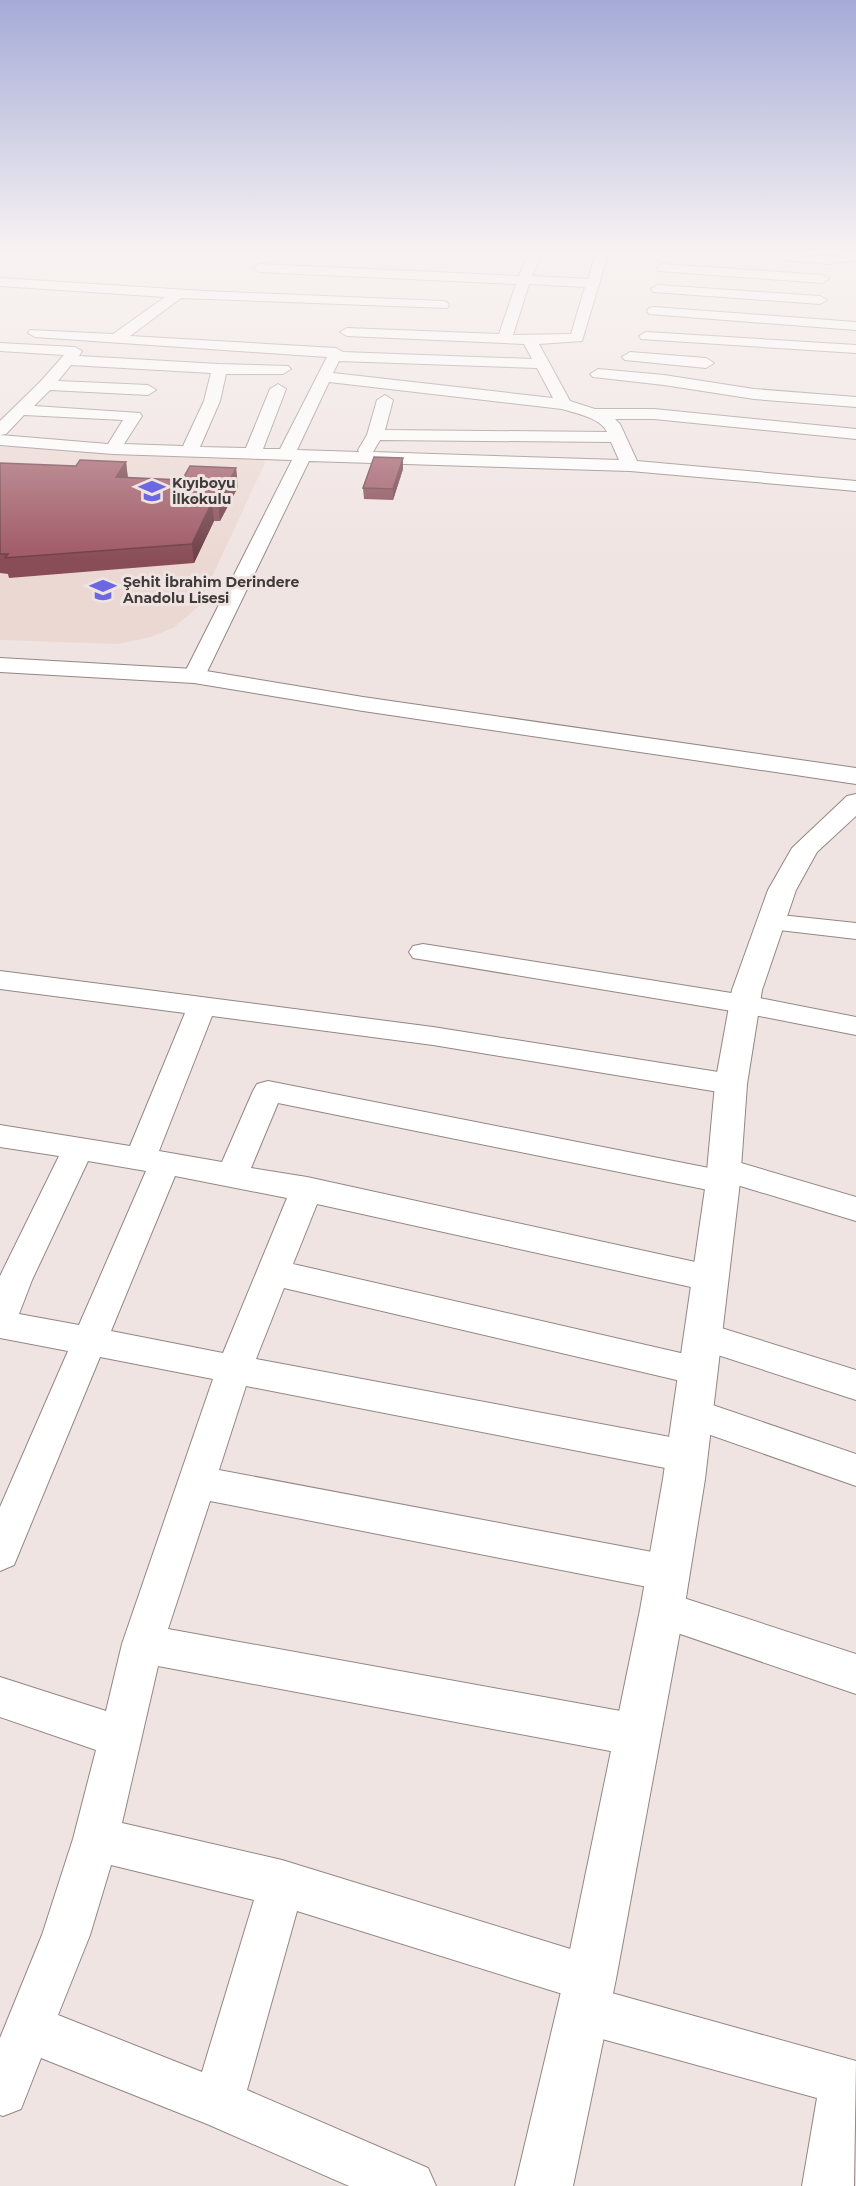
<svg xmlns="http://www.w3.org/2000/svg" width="856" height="2186" viewBox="0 0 856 2186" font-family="Montserrat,sans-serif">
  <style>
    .built { fill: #ecd8d3 }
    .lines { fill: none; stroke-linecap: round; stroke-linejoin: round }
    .street-casing { stroke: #928785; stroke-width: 2 }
    .secondary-casing { stroke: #928785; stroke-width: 2 }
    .street { fill: #fff; fill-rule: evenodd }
    .secondary { fill: #fff; fill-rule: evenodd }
    .wall { fill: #894d58 }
    .shaded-wall { fill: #6f3f47 }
    .building { fill: #9f5a66; stroke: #6f3f47; stroke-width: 1.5 }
    .labels { text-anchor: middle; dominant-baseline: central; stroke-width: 6; stroke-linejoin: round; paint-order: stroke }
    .far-poi-label { font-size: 14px; font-weight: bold; fill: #403b3a; stroke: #f0e4e2; text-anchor: start }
  </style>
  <rect width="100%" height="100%" fill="#f0e4e2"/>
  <path class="built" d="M0,446L262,459L265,463L198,607L173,628L151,637L118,644L0,640Z"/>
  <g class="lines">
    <g class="street-casing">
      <g id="street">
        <path d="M529,254H541L532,276L588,279L596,254H608L582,341L539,344L570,401L595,409H654L856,429V439L654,419H615L620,424L637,461L856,481V491L630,471L309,461L205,676L202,681L194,682L186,681L183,676L292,460L113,454L0,445V435L108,444L123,420L24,415L6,434L0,435V421L40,382L64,355L0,351V343L75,347L82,351L79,356L219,364L288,366L291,369L283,374H226L220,401L200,447L246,448L270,389L278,384L286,389L263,449H280L327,357L35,337L28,333L30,330L113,334L165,297L0,286V278L204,291L442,301L447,302L449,305L447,308L181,298L130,336L336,348L343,352L532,359L524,344L347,336L340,332L347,328L499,334L516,284L260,272L253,268L260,264L519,276ZM529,284L585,287L571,334L513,335ZM339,361L537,368L553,398L333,373ZM71,365L211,373L204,401L183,446L124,444L142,416L140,413L34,406L50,390L148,395L156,390L148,385L58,381ZM329,382L562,409C575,413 601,418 607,432L385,430L393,400L385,395L377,400L367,435L358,450L359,452L297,450ZM380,440L611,442L619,460L373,452Z"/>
        <path d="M785,254L829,256L856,254V260L829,264L790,261L785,260L783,257Z"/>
        <path d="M664,264L822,275L829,279L822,283L659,271L657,268L659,265Z"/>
        <path d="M658,285L820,296L827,300L820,304L653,292L651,289Z"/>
        <path d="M654,307L856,322V330L649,314L647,311L649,308Z"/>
        <path d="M646,332L856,345V353L641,339L639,336Z"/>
        <path d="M630,352L706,358L714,363L706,368L625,360L622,357Z"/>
        <path d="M598,369L664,375L754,389L856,397V407L754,399L664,385L593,377L590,374Z"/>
        <path d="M771,914L856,923V939L762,928L758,922L762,916Z"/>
        <path d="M423,944L744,995L856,1017V1035L744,1013L413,958L409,952L413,946Z"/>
        <path d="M0,971L433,1027L731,1074L742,1077L746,1084L742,1091L731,1094L433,1045L212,1016L159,1151L222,1162L253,1091L257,1084L268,1081L709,1168L713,1161L724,1158L856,1197V1221L737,1185L734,1190L723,1193L278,1103L251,1168L307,1177L709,1265L721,1269L726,1278L721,1287L709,1291L317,1204L293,1264L698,1357L711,1361L716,1371L711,1381L698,1385L284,1288L256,1359L686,1440L699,1445L705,1456L699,1467L686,1472L246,1386L219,1470L668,1555L682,1560L688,1573L682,1586L668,1591L210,1501L168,1629L637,1714L652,1720L659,1735L652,1750L637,1756L158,1666L122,1823L282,1860L590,1955L607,1962L614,1979L608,1992L856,2061L854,2186H802L817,2098L584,2034L567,2027L560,2010L566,1995L297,1911L247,2090L428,2168L436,2186H349L207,2124L41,2058L21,2109L3,2116L0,2115V2038L42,1935L73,1839L96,1750L0,1717V1677L106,1711L122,1644L213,1379L100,1357L14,1565L0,1571V1507L68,1351L0,1338V1276L59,1156L0,1147V1125L130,1146L185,1013L0,989ZM88,1161L146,1171L79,1325L19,1314L32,1280ZM175,1176L287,1198L223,1353L111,1331ZM111,1865L254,1900L202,2072L58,2015L90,1935Z"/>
        <path d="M702,1322L856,1370V1400L690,1346L685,1336L690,1326Z"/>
        <path d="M692,1398L856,1454V1486L679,1424L674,1413L679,1402Z"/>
        <path d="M662,1591L856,1654V1694L648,1623L642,1610L648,1597Z"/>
      </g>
    </g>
    <g class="secondary-casing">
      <g id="secondary">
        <path d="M0,658L194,669L363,697L856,768V784L363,711L194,683L0,672Z"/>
        <path d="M856,794V816L817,852L796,890L762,990L747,1084L740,1182L705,1479L684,1610L616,1979L573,2186H515L564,1979L640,1610L663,1479L706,1182L715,1084L732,990L768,890L792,848L847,796Z"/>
      </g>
    </g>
    <use href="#street" class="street"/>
    <use href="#secondary" class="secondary"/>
  </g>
  <g class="wall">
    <path d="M126,462L128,478L182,480L236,468L238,487L220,521H214L194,563L9,578L8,574L0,573V463L76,466Z"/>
    <path d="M403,469L393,500L364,499L363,488Z"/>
  </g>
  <g class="shaded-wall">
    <path d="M403,458V469L393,500V489Z"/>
    <path d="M126,462L128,480L116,477Z"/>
    <path d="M236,468L238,487L220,521L218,502Z"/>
    <path d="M212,502L214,521L194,563L192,544Z"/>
  </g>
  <g class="building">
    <path d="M374,457L403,458L393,489L363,488Z"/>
    <path d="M80,460L126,462L116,477L182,480L190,466L236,468L218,502H212L192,544L5,558L8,554H0V463L76,466Z"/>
  </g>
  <linearGradient id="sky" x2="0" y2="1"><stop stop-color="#a5abd8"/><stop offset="0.45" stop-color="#f8f3f2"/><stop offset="1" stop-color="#f8f3f2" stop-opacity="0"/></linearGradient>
  <rect width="856" height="560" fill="url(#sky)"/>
  <defs>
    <g id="school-bare" transform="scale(2.07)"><path d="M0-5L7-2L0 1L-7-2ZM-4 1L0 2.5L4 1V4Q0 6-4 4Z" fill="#6c68e2" stroke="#f0e4e2" stroke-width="2.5" paint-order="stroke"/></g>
  </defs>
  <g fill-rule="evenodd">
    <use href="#school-bare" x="152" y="491"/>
    <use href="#school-bare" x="103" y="590"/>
  </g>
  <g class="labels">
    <g class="far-poi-label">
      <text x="172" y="483">Kıyıboyu<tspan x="172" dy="16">İlkokulu</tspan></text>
      <text x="123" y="582">Şehit İbrahim Derindere<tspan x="123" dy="16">Anadolu Lisesi</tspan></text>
    </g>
  </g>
</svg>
